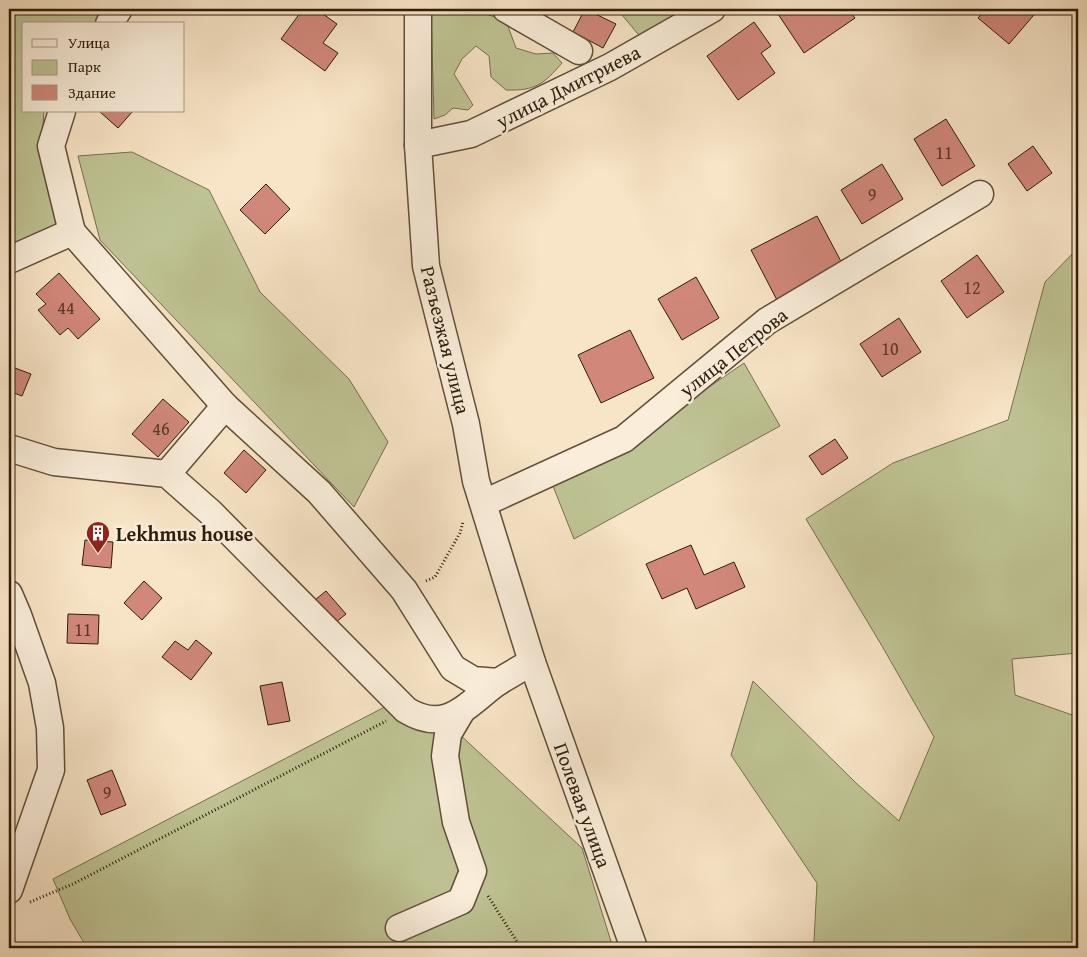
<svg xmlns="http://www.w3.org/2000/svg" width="1087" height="957" viewBox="0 0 1087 957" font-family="'Gentium Book Plus',serif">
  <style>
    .green { fill: #bfc494; stroke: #767050 }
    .building { fill: #d1887b; stroke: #2d1d0b }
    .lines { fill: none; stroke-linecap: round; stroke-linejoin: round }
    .minor-casing { stroke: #604f3a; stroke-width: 29 }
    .path { stroke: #2d1d0b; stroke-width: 3; stroke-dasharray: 1 2.5; stroke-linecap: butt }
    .minor { stroke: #faeedb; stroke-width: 26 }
    .labels { text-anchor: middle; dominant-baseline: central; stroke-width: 5; stroke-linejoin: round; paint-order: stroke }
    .number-label { font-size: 18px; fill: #563827 }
    .street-label { font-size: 20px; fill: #2d1d0b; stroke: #faeedb }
    .poi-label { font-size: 20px; font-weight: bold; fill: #2d1d0b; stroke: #faeedb; text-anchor: start }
  </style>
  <rect width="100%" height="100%" fill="#f8e5c7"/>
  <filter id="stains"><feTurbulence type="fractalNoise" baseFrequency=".004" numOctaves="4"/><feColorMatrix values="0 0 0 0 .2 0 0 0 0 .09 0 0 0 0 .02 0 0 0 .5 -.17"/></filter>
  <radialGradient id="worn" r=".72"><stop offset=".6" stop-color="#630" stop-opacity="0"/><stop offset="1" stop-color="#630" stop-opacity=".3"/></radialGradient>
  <g class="green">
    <path d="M9,9H111L101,24H24V111H44L41,151L60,228L9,249Z"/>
    <path d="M431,9H472L506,21L516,48L536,54L553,53L562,63C544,84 535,91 506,90L491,77L489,56L476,46L462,59L454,74L473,105L468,110L453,108L445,115L434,119Z"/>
    <path d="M617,9H696L643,40Z"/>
    <path d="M132,152L209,190L260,292L349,379L388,442L354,507L100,240L78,156Z"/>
    <path d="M1078,248V653L1012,659L1015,695L1078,717V948H809L814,941L817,883L731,755L753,681L856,783L899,821L934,737L882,646L806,519L893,463L1008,420L1045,282Z"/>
    <path d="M744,363L780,426L574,539L551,481L610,455Z"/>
    <path d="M402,698L457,732L582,848L613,948H87L70,919L53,879Z"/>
  </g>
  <g class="building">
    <path d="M303,9H316L337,24L323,43L338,53L325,71L281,39Z"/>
    <path d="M585,9L616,24L603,48L573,32Z"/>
    <path d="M786,9H848L855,18L804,53L778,14Z"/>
    <path d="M986,9H1039L1009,44L978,18Z"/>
    <path d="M754,22L771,46L761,53L775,73L738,100L707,56Z"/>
    <path d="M99,111H133L118,128Z"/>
    <path d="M946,119L975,166L942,186L914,139Z"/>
    <path d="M1033,146L1052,173L1027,191L1008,164Z"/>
    <path d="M882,164L903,199L862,224L841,190Z"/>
    <path d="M266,184L290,209L265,234L240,210Z"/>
    <path d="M817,216L845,269L779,304L751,250Z"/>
    <path d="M977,255L1004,292L967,318L941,281Z"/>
    <path d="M59,273L100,319L78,339L68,328L60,335L38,310L46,304L36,294Z"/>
    <path d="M696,277L719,318L682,340L658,299Z"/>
    <path d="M899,318L921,352L882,377L860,344Z"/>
    <path d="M630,330L654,378L601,403L578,355Z"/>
    <path d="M15,368L31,374L22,396L9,391V384Z"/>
    <path d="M163,399L189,422L158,457L132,434Z"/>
    <path d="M835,439L848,458L822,475L809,456Z"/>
    <path d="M244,450L266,470L246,493L224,473Z"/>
    <path d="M85,540L113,542L111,568L82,565Z"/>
    <path d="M691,545L704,575L734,562L745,587L696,609L687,588L662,599L646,564Z"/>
    <path d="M144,581L162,598L142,620L124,603Z"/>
    <path d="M326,591L346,614L330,627L310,604Z"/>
    <path d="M68,614L99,615L98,644L67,643Z"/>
    <path d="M196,640L212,653L191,680L162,657L175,641L188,650Z"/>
    <path d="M282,682L290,721L268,725L260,686Z"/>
    <path d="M112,770L126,805L101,815L87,780Z"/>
  </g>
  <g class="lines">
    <g class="minor-casing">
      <g id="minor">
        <path d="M418,9V145L426,266L466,424L476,481L532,662L634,948"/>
        <path d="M506,9L579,51"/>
        <path d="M109,24L119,9"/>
        <path d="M418,145L471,134L610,67L712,9"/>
        <path d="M72,232L225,406L319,492L404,590L453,668L473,680L498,682"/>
        <path d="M9,260L72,232L51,146L62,111"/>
        <path d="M9,448L54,462L167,474L210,512L406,710C445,734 465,707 495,684C507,676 520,669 532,662"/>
        <path d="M167,474L225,406"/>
        <path d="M484,503L624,439L767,321L980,194"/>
        <path d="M9,594L18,615L42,683L50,728L51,770L9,890"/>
        <path d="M399,928L461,901L473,871L456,822L445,756L448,734L461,712"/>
      </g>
    </g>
    <g class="path">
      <path d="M426,581L435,577L460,533L463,522"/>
      <path d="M488,896L521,948"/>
      <path d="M30,902L73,884L386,721"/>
    </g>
    <use href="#minor" class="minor"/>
  </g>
  <defs>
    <g id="building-pin" transform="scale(1.25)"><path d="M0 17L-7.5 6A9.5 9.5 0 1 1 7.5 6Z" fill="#8f2418" stroke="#faeedb"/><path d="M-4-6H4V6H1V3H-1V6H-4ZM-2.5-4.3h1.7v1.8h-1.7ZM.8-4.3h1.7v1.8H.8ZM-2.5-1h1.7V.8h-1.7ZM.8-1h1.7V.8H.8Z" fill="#fff"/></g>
  </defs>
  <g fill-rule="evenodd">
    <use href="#building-pin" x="98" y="533"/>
  </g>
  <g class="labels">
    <g class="number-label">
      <text x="944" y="152">11</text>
      <text x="872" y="194">9</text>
      <text x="972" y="287">12</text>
      <text x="66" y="307">44</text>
      <text x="890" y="348">10</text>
      <text x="161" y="428">46</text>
      <text x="83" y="629">11</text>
      <text x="107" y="792">9</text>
    </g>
    <g class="street-label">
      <text transform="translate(568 86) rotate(-27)">улица Дмитриева</text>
      <text transform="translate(446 340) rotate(76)">Разъезжая улица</text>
      <text transform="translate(733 352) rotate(-38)">улица Петрова</text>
      <text transform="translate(583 805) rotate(70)">Полевая улица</text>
    </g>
    <g class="poi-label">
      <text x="116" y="533">Lekhmus house</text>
    </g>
  </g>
  <rect width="1087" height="957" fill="none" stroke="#f8e5c7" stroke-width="30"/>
  <rect x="10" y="10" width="1067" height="937" fill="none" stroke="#2d1d0b" stroke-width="2.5"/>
  <rect x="15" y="15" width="1057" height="927" fill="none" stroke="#2d1d0b"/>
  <rect x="22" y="22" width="162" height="90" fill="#faeedb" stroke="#a89a88"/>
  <rect x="32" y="39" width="25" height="8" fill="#faeedb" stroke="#a89a88"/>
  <text x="68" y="48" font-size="15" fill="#2d1d0b">Улица</text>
  <rect x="32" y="60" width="25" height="15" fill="#bfc494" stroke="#a89a88"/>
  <text x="68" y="72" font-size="15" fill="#2d1d0b">Парк</text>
  <rect x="32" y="85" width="25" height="15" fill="#d1887b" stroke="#a89a88"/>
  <text x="68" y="98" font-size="15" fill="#2d1d0b">Здание</text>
  <rect width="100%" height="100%" filter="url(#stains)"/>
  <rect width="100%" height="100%" fill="url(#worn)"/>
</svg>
